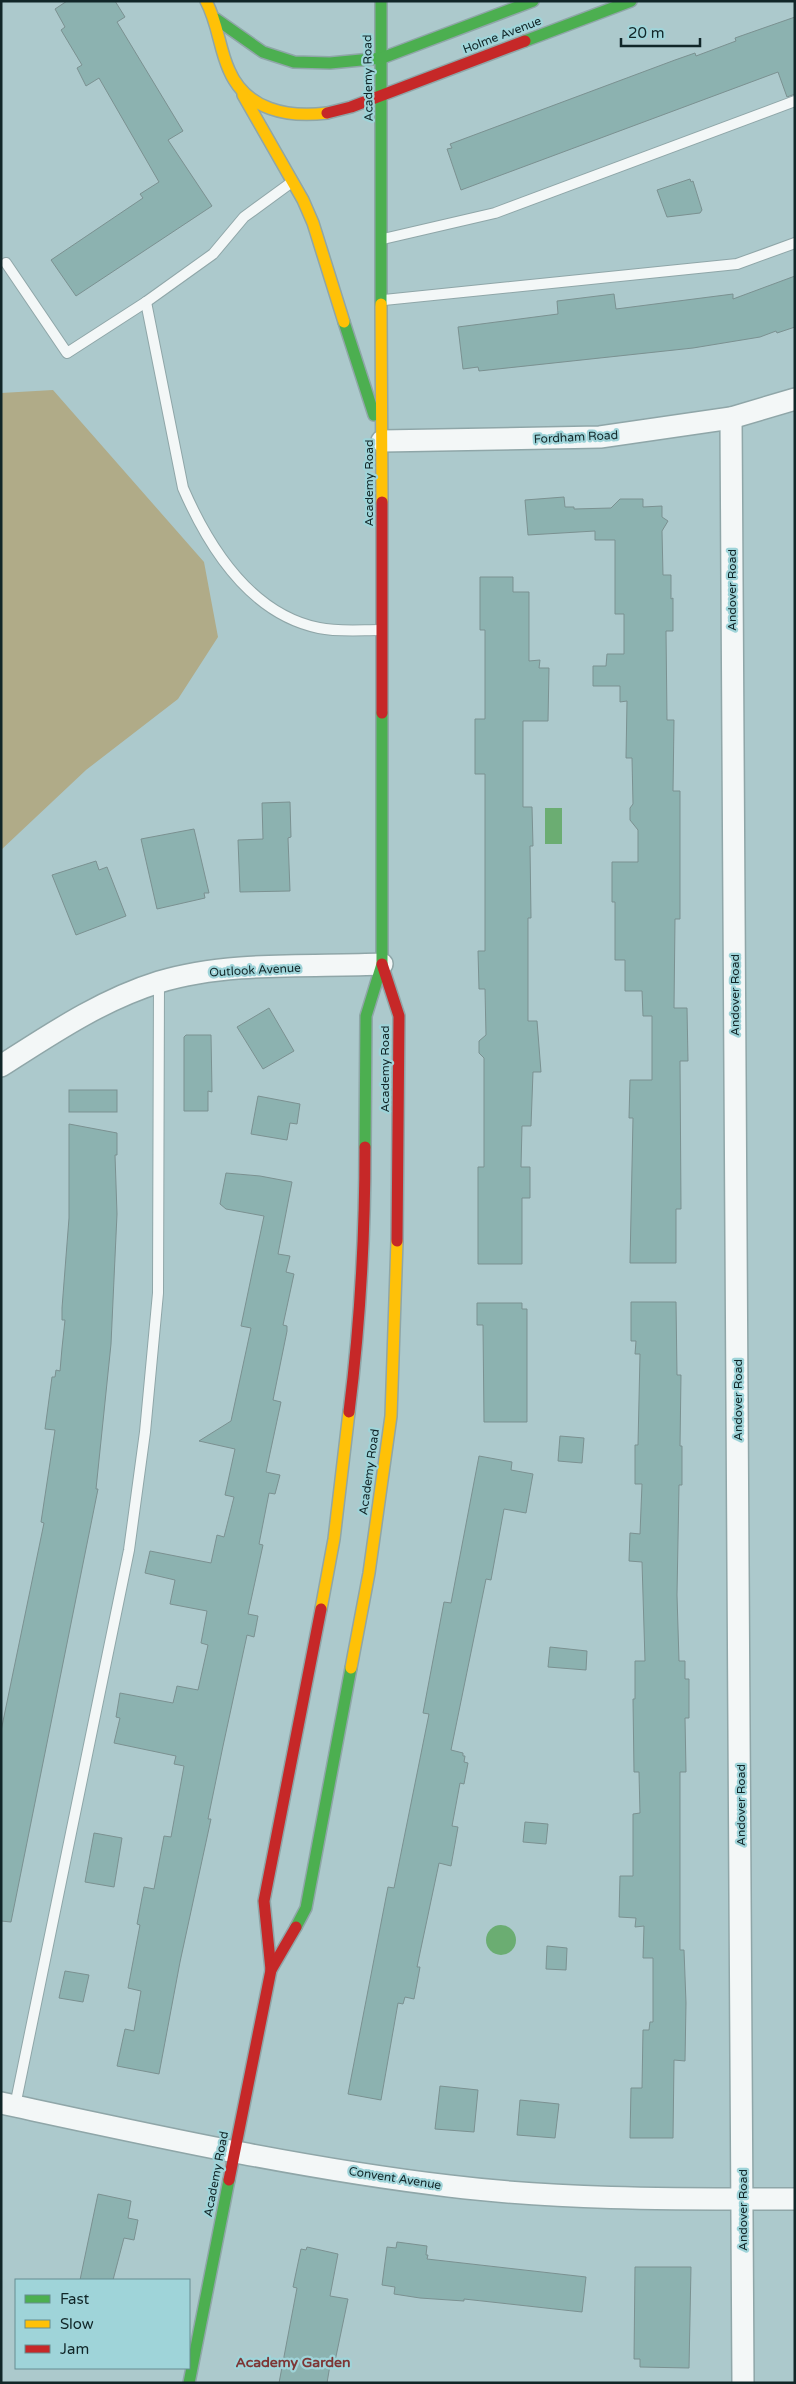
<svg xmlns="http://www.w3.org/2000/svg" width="796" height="2384" viewBox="0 0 796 2384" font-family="'Varela Round',sans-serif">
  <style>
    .green { fill: #b0ab88 }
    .water { fill: #6bad72 }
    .building { fill: #8cb2b0; stroke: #7b9191 }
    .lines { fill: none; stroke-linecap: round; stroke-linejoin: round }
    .lane-casing { stroke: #8fa6a8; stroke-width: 12 }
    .street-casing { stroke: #8fa6a8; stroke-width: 24 }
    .fast-casing { stroke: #8fa6a8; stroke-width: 14 }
    .slow-casing { stroke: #8fa6a8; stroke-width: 14 }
    .jam-casing { stroke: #8fa6a8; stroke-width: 14 }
    .lane { stroke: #f3f7f7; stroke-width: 10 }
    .street { stroke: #f3f7f7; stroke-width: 21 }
    .fast { stroke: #4caf50; stroke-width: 11 }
    .slow { stroke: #ffc107; stroke-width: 11 }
    .jam { stroke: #c62828; stroke-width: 11 }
    .labels { text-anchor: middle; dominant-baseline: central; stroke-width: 4.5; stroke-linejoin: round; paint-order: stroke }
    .street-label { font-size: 12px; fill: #112628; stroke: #9fd4d9 }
    .neighbourhood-label { font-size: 14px; font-weight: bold; fill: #7d3635; stroke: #9fd4d9 }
  </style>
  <rect width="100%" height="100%" fill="#acc9cc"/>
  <path class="green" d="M53,390L204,562L218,637L178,699L86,770L1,850V393Z"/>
  <g class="water">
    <rect x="545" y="808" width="17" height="36"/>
    <circle cx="501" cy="1940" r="15"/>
  </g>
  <g class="building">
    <path d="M67,1H115L125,17L117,22L183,131L168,140L212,206L76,296L51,260L143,198L140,194L159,182L99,78L86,86L77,68L82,65L61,30L65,27L55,9Z"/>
    <path d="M795,17V94L787,97L778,72L461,190L447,149L452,148L450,144L675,60L695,53L696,56L736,41L735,38Z"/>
    <path d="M690,179L691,182L693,181L702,210L700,213L667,217L657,190Z"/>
    <path d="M795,276V327L777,333L776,331L760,337L693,348L479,371L478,367L463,369L458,327L558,314L557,301L614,294L616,309L733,294V299Z"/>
    <path d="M564,497L565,507H574V509L611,508L620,499H643V507L662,506V517L668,521L662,531L663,575H671V599L673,598V631H666L667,720H674L673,791H680V919H675L674,1008H687L688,1061H680L681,1209H676V1263H630L633,1118H629L630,1080H652V1016H643L642,991H625V960H615V902H612V862H638V830L630,820V808L633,804L632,758H626L627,701L620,702V686H593V666H606L607,654H624V614H615V540H595V531L528,535L525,500Z"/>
    <path d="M480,577H513V592H529V661L540,660L539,668H549L548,721H523V807H532L533,846H530L531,918H528V1021H537L541,1072H533L531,1126H522L521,1167H530V1198H522V1264H478V1167H484V1058L479,1053V1041L486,1035L485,989H479L478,951H485V774H475V719H485V630H480Z"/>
    <path d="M290,802L291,837L288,838L290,891L240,892L238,840L263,839L262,803Z"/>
    <path d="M194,829L209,893H204L205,898L157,909L141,839Z"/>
    <path d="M96,861L99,870L107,867L126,916L76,935L52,875Z"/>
    <path d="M269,1008L294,1051L263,1069L237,1027Z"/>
    <path d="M186,1035H211L212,1092L208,1091V1111H184V1037Z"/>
    <rect x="69" y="1090" width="48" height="22"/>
    <path d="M258,1096L300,1104L297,1124L290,1123L287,1140L251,1134Z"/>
    <path d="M69,1124L117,1133V1155H115L117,1214L111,1344L96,1489H98L11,1922L1,1921V1731L44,1523L41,1522L55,1430L45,1429L52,1377H55L56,1370L60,1371L62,1348L65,1320H62V1308L69,1218Z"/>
    <path d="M226,1173L260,1176L292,1182L278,1254L290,1256L286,1272L294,1274L283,1325L287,1326V1331L273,1400L281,1402L266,1472L280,1475L275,1494L269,1493L259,1544L263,1545L248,1614L258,1616L254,1637L247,1635L223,1746L208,1819H211L180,1962L159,2074L117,2066L125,2029L134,2031L141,1991L128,1988L140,1925L137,1924L144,1887L154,1889L164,1836L171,1837L184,1766L174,1764L176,1756L114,1743L120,1718L116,1717L120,1693L173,1703L177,1686L198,1690L208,1645L201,1643L207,1611L170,1604L175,1580L145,1573L150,1551L211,1563L217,1535L224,1537L234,1497L225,1495L235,1449L199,1441L231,1421L251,1328L241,1326L264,1216L226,1209L220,1204Z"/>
    <path d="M631,1302H676L677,1375H681L680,1446H682V1485H679L677,1595L679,1661H685V1679H689V1718H685L686,1772H680V1950H684L686,2003L685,2061L674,2060L673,2138H630L631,2088H642L643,2030H649L650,2022H653V1958H643L644,1926L635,1927L636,1918L619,1917L620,1876H633V1814L640,1813L639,1772H634L633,1699H635V1661H645L642,1562L629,1561L630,1533L640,1534L642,1484H635V1445H638L640,1354H635L636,1341H631Z"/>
    <path d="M477,1303H522V1309H527V1422H484L483,1325H477Z"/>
    <path d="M560,1436L584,1438L582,1463L558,1461Z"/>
    <path d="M479,1456L512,1462L511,1470L533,1474L526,1513L504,1509L491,1580L486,1579L451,1750L463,1753V1756H465L464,1762L468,1763L464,1784L460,1783L452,1826L458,1827L451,1866L439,1863L417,1967H420L414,1999L405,1997L403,2004L398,2003L381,2100L348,2094L388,1887L394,1888L429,1714L423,1713L444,1602L451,1603Z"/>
    <path d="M550,1647L587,1651L586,1670L548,1667Z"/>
    <path d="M525,1822L548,1824L546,1844L523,1842Z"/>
    <path d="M94,1833L122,1838L114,1887L85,1882Z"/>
    <path d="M547,1946L567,1948L566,1970L546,1969Z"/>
    <path d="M65,1971L89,1975L83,2002L59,1998Z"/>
    <path d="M440,2086L478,2090L474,2132L435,2129Z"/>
    <path d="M520,2100L559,2104L555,2138L517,2135Z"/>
    <path d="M98,2194L131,2201L128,2218L138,2220L134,2240L124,2238L113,2280H80Z"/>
    <path d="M397,2242L427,2246L426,2255H428L427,2259L586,2277L582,2312L464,2299V2301L420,2298L394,2294L395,2287L382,2285L387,2247L396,2248Z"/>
    <path d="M307,2247L338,2254L330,2296L348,2299L334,2366L330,2365L327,2383H279L297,2288L293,2287L301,2249L306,2250Z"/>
    <path d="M635,2267H691L689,2368L640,2367V2359H634Z"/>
  </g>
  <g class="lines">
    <g class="lane-casing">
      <g id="lane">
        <path d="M383,239L495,213L795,101"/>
        <path d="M6,263L67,353L146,302L213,254L244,217L292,182"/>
        <path d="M384,300L737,264L795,243"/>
        <path d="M146,302L183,488C209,548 250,614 319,628C338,632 360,630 380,630"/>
        <path d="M15,2106L129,1550L145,1432L158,1293L159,982"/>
      </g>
    </g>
    <g class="street-casing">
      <g id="street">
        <path d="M731,418L743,2383"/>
        <path d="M382,441L600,437L731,418L795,399"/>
        <path d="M1,1066C51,1034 101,1000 159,982C228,961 310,967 382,964"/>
        <path d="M1,2103C150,2135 298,2168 449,2186C563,2200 680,2199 795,2199"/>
      </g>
    </g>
    <g class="fast-casing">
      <g id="fast">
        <path d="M381,1V304"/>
        <path d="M216,19L263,52L294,62L330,63L382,58L533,1"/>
        <path d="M525,41L631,1"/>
        <path d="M344,322L374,415"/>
        <path d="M365,1147L366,1016L382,964V713"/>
        <path d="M296,1927L306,1908L351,1668"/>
        <path d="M189,2383L229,2180"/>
      </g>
    </g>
    <g class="slow-casing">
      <g id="slow">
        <path d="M206,1C218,23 219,48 229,70C246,110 288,118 327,113"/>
        <path d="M243,95L303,200L313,223L344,322"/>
        <path d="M381,304L382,502"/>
        <path d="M321,1609L334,1539L349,1412"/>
        <path d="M351,1668L369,1573L391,1416L397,1241"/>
      </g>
    </g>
    <g class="jam-casing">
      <g id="jam">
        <path d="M327,113L351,107L525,41"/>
        <path d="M382,502V713"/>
        <path d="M382,964L399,1016L397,1241"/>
        <path d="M349,1412C360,1325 365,1235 365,1147"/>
        <path d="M271,1970L264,1901L321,1609"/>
        <path d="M229,2180L271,1970L296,1927"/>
      </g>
    </g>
    <use href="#lane" class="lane"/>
    <use href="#street" class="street"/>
    <use href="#fast" class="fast"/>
    <use href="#slow" class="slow"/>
    <use href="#jam" class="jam"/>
  </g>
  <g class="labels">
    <g class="street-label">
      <text transform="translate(502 35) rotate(-21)">Holme Avenue</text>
      <text transform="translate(368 78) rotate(-91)">Academy Road</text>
      <text transform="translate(576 437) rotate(-3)">Fordham Road</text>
      <text transform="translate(369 483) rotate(-90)">Academy Road</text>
      <text transform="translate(732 590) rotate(-90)">Andover Road</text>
      <text transform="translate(255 970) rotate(-3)">Outlook Avenue</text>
      <text transform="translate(735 995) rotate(-90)">Andover Road</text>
      <text transform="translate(385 1069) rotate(-90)">Academy Road</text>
      <text transform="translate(738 1400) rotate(-90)">Andover Road</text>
      <text transform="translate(369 1472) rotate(-82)">Academy Road</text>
      <text transform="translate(741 1805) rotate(-90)">Andover Road</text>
      <text transform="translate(216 2174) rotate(-79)">Academy Road</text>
      <text transform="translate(395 2178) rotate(9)">Convent Avenue</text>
      <text transform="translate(743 2210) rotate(-90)">Andover Road</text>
    </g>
    <g class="neighbourhood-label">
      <text x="293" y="2362">Academy Garden</text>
    </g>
  </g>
  <rect width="796" height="2384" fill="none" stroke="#112628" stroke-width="5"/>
  <rect x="15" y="2279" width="175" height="90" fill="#9fd4d9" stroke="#668e92"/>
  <rect x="25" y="2295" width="25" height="8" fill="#4caf50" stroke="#668e92"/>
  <text x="60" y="2304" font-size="15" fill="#112628">Fast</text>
  <rect x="25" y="2320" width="25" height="8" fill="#ffc107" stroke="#668e92"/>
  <text x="60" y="2329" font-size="15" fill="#112628">Slow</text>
  <rect x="25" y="2345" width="25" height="8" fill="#c62828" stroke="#668e92"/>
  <text x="60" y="2354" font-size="15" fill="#112628">Jam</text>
  <path d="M621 38v8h79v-8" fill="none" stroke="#112628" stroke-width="2.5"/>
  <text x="628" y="38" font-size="15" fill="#112628" stroke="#9fd4d9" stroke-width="4" paint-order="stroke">20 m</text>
</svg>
